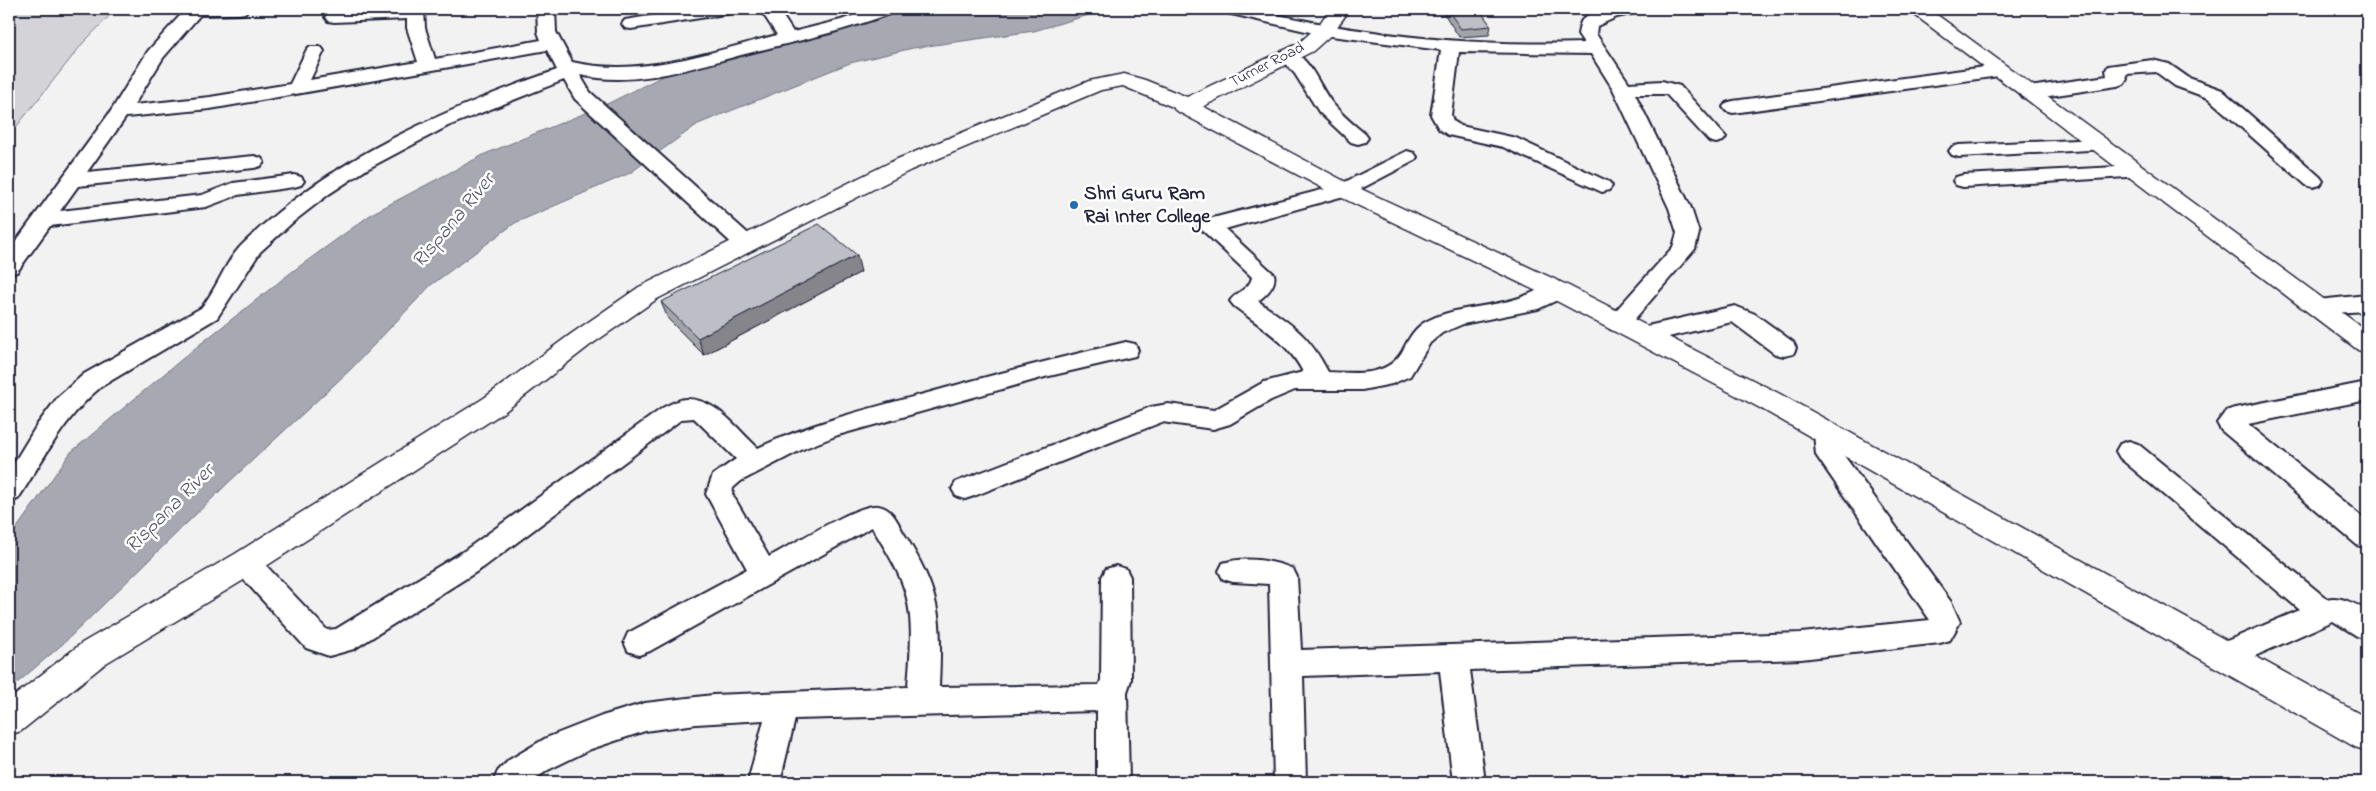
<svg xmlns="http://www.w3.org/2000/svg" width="2376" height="791" viewBox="0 0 2376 791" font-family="'Indie Flower',sans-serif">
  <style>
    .green { fill: #d3d3d8; stroke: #7a7a8a }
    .water { fill: #a8a8b2; stroke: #727282 }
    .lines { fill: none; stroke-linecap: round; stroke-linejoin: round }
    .minor-casing { stroke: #22223b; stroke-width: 4 }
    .tertiary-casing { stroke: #22223b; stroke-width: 3 }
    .secondary-casing { stroke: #22223b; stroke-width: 3 }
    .minor { fill: #fff; fill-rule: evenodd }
    .tertiary { fill: #fff; fill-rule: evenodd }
    .secondary { fill: #fff; fill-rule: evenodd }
    .wall { fill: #a3a3aa; stroke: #22223b }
    .shaded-wall { fill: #85858b; stroke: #22223b }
    .building { fill: #bebec6; stroke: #22223b }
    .poi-dot { fill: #1f6fb2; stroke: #fff; stroke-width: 2 }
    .labels { text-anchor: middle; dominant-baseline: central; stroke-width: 5; stroke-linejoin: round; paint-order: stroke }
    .far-street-label { font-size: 16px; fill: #22223b; stroke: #fff }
    .poi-label { font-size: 20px; font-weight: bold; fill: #22223b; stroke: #fff; text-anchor: start }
    .water-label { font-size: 21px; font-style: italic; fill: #58586b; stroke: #fff }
  </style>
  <rect width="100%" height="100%" fill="#f2f2f3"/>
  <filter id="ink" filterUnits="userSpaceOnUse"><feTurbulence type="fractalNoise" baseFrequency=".02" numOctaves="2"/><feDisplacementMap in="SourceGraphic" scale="10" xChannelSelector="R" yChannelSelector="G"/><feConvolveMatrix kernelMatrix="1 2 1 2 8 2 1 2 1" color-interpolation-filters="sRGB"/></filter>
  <g filter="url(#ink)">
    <path class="green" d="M9,9H116L83,43L9,136Z"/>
    <path class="water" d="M890,9H1109L1034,31L913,48L850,63L698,124L630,173L515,223L431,285L350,370L228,483L65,642L9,690V539L71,452L194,349L293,271L373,213L485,154L605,105L663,76L790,40L837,31Z"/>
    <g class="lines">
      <g class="minor-casing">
        <g id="minor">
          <path d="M186,9H248L245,13L239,14L200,15L163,58L134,105L210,97L290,84L306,51L309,47H321L324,51L310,80L418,62L407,28V19L334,22L328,21L325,17L328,13L334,12L424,9L425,28L435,59L541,40L538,32L537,9H555L556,32L572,62C641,78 710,52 777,35L760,9H778L793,32L841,20L871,9H895L892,13C845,31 797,41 749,53C694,67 636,88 580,75L590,92L754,239L757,244L754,249L746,251L738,249L575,99L564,80L448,126L367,169L329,194L293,222L260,252L217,318L102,386C64,417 44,459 18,499L9,502V471L37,425L58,397L84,374L201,308C218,288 225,260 245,242C331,158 445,109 557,70L547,50L210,109L126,117L87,172L254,156L261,158L264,162L261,166L254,168L78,186L60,211L202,195L233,183L294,175L301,177L304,181L301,185L294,187L238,195L206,207L50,226L17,272L9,274V251L111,111L148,51Z"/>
          <path d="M693,9H734L731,13L725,14L631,29L625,28L622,24L625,20L631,19Z"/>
          <path d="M1224,9C1248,7 1269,13 1292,18C1317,23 1342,28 1367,31C1438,42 1511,45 1584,43L1578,34C1579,30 1579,26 1581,22C1588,8 1624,9 1638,9L1635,13L1617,17L1597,26L1596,34L1629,83L1662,81L1680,86L1726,137L1723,141L1716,143L1709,141L1666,94H1635L1691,208L1699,233L1695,249L1626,329L1618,331L1610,329L1606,323L1610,317L1673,247L1677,233L1669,208L1613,89L1591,54L1459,52L1451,115L1453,121L1461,126L1516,138L1609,182L1612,186L1609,190L1602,192L1503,147L1448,135L1439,129L1431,115L1441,50L1323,35L1227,13Z"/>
          <path d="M1288,50C1311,56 1319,88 1333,104C1342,115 1354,125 1365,134L1368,138L1365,142L1358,144L1351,142L1319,112L1295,74L1279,56L1281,52Z"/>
          <path d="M2152,60L2169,64L2189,78L2222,90L2320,177L2323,181L2320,185L2313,187L2306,185L2208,98L2175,86L2156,72L2126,74L2127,79L2124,84L2117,86L2029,99L2022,97L2019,93L2022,89L2029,87L2107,76L2106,70L2108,66Z"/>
          <path d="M1999,65L2006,67L2008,71L2006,75L1733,113L1726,111L1723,107L1726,103L1733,101Z"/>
          <path d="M2100,139L2107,141L2110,145L2107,149L1959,157L1952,155L1949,151L1952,147L1959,145Z"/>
          <path d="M1407,151L1414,153L1417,157L1414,161L1351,194L1225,229L1274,274C1277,285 1266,295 1258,301C1291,325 1308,333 1328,372C1355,373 1388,378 1403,350C1409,338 1415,327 1427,321C1456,306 1489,308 1519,298C1535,293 1550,281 1566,286L1569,291L1566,296L1538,309L1463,324L1442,333L1430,343L1410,376L1392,384L1362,390H1295L1271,400L1230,424L1213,429L1162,422L974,496L965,499L956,496L952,489L956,482L1151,407L1168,404L1214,410L1264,382L1303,372C1288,342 1260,326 1234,306L1230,301C1237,291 1250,289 1252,277L1198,226L1201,221L1337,186Z"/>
          <path d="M2136,166L2143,168L2146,172L2143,176L1963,187L1956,185L1953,181L1956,177L1963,175Z"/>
          <path d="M2367,295V311L2316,314L2308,311L2304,306L2308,301Z"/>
          <path d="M1735,306L1755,314L1793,342L1796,348L1793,354L1784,356L1775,354L1732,322L1643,343L1635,341L1631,335L1635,329L1643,327Z"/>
          <path d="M1126,342L1135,344L1138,350L1135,356L1045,377L838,435L805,448L741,481L733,488L732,494L769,557C790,546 859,503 878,506C892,508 897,521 903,532C941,593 942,617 939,687L1099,685L1101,680L1102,577L1106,569L1116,566L1126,569L1130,577L1131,680L1127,692L1129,782H1097V711L795,719L780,782H748L764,720L696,724L645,731L591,749L548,770L531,782H493L498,771L509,760L546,738L602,716L645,703L713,695L908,687C910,655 915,620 904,588C897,567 884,547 872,527L650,651L639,655L628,651L624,642L628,633L747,569L706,494L713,475L736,459L694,418L682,419L484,567L354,649L329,656L306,648L236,571L232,563L236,555L246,552L256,555L327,630L336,629L464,551L664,407C671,404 679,399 686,399C716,398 738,430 758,448C811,423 867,409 924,394C991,375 1058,358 1126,342Z"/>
          <path d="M2367,382V400L2248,424L2367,521V548L2357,545L2221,430L2217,423L2226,411L2235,408Z"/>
          <path d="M1827,424L1836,426L1840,433L1842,453L1951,602L1960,622L1950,640L1940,643L1801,659L1470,670L1485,782H1453L1440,671L1303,676L1306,782H1274L1269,584L1233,582L1223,579L1219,571L1223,563C1244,556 1273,560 1293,569L1297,577L1301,650L1801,633L1930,620L1816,455L1814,433L1818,426Z"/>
          <path d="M2129,441L2138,444L2327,599C2339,595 2358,605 2367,611V639L2357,636L2333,621L2237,664L2226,668L2215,664L2211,655L2215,646L2300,610L2120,458L2116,451L2120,444Z"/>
        </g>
      </g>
      <g class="tertiary-casing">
        <g id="tertiary">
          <path d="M1907,9H1929L2367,331V353L2358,350Z"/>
          <path d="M1183,99L1191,100L1346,182L1567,285L1780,394L2367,718V751L2355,747L1760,408L1549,297L1330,192L1175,110L1172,105L1175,100Z"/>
        </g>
      </g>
      <g class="secondary-casing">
        <path id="secondary" d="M1330,9H1350L1332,34L1313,51L1196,110L1188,111L1180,110L1123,86L1101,90L911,170L657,299L589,346L504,412L257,572L106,663L21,731L9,735V700L82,643L235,554L484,398L571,334L639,287L895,160L1089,81L1124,74L1145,80L1187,97L1299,43L1318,26Z"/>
      </g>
      <use href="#minor" class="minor"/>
      <use href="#tertiary" class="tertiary"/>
      <use href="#secondary" class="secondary"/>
    </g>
    <g class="wall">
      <path d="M1443,9H1479L1491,26L1489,35L1459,37L1443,12Z"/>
      <path d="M861,272L704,355L668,319L661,302Z"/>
    </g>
    <path class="shaded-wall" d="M857,255L861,272L704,355L698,338Z"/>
    <g class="building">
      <path d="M1447,9H1479L1491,26L1461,29Z"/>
      <path d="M819,224L857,255L698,338L661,302Z"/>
    </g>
  </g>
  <circle class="poi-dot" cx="1074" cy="205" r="5"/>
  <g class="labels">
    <g class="far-street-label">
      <text transform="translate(1267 65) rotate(-27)">Turner Road</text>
    </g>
    <g class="poi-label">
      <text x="1084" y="194">Shri Guru Ram<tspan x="1084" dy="23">Rai Inter College</tspan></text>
    </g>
    <g class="water-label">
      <text transform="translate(454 221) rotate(-50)">Rispana River</text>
      <text transform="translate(170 509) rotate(-45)">Rispana River</text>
    </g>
  </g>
  <rect width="2376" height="791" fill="none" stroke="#fff" stroke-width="30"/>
  <rect x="15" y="15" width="2346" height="761" fill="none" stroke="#22223b" stroke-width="2" filter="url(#ink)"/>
</svg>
